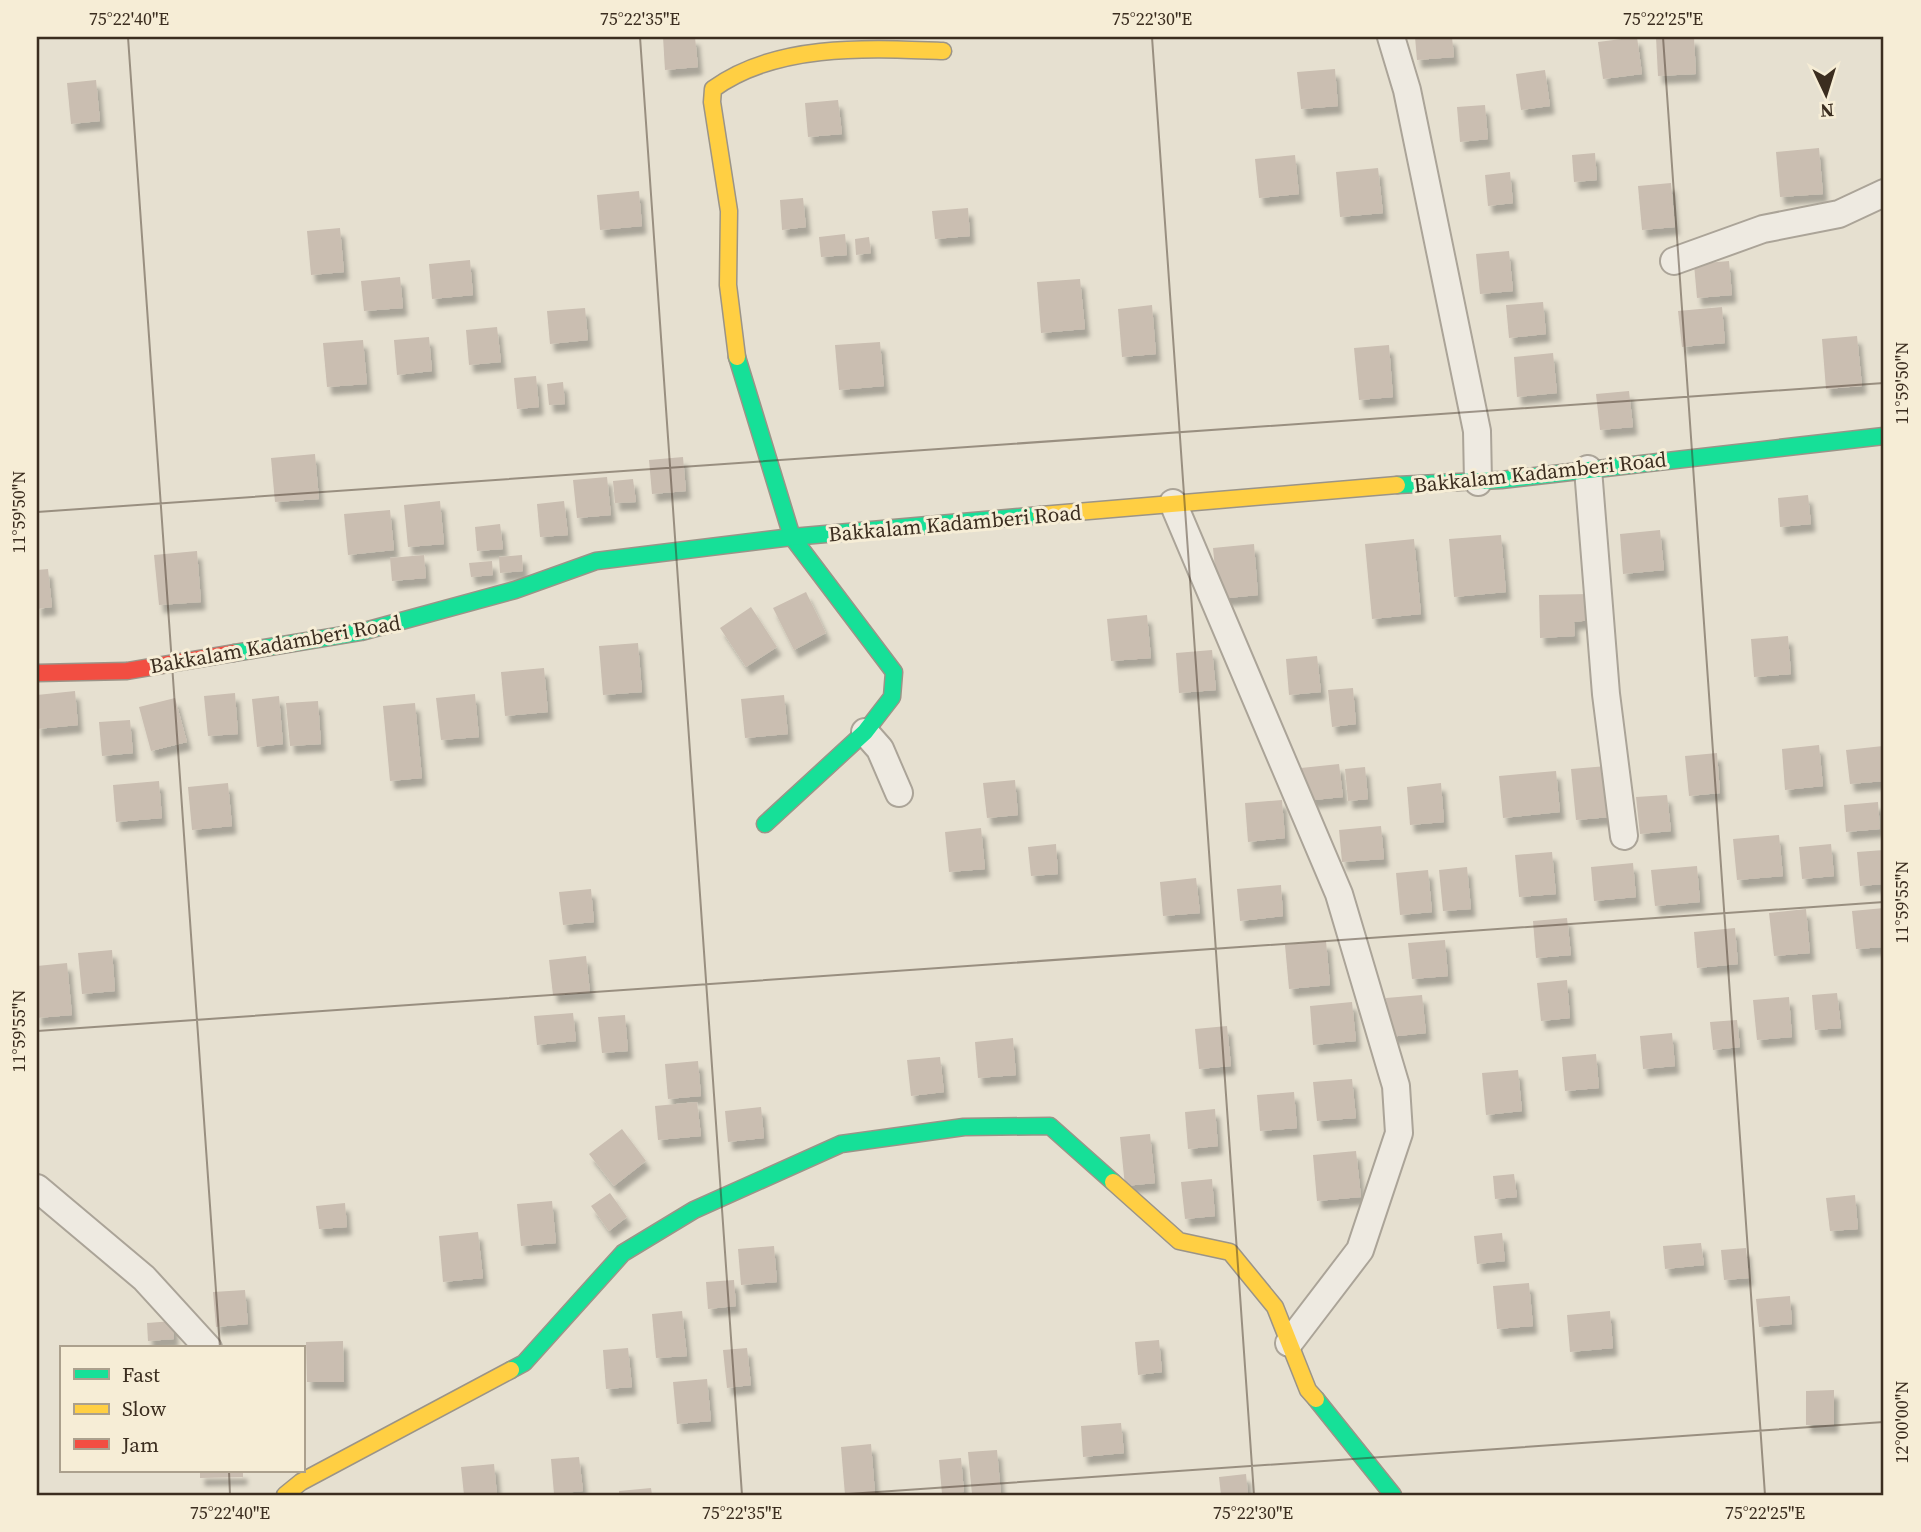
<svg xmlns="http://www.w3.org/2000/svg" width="1921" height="1532" viewBox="0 0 1921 1532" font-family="'Source Serif 4',serif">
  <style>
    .building { fill: #cabeb1; filter: url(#shadow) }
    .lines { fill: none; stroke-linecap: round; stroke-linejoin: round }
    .street-casing { stroke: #aba498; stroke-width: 30 }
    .fast-casing { stroke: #9b9488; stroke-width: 19 }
    .slow-casing { stroke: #9b9488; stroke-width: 19 }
    .jam-casing { stroke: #9b9488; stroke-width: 19 }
    .street { stroke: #eeeae1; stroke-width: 26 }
    .fast { stroke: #16e098; stroke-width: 16 }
    .slow { stroke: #ffcf43; stroke-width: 16 }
    .jam { stroke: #f24e42; stroke-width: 16 }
    .ticks { fill: none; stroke: #3b2d1f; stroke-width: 2; stroke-opacity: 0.45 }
    .labels { text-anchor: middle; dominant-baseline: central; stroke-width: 6; stroke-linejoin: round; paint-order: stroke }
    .street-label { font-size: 21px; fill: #3b2d1f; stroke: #f6edd6 }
    .neatline { fill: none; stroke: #3b2d1f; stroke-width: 2.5 }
    .ticks-label { font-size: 18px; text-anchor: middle; fill: #3b2d1f }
  </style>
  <defs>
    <filter id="shadow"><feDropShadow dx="4.5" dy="8" stdDeviation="2" flood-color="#0004"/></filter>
  </defs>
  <rect width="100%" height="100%" fill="#e6e0d0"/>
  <g class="building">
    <path d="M663,37H695L698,67L665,70Z"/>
    <path d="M1415,37H1452L1454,57L1417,60Z"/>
    <path d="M1637,37L1642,74L1603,79L1598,42Z"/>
    <path d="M1656,37H1694L1696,74L1658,76Z"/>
    <path d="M1335,69L1338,106L1301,109L1297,72Z"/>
    <path d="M1545,70L1550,106L1521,110L1516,74Z"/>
    <path d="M96,80L100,121L71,124L67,83Z"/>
    <path d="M838,100L842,134L808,137L805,103Z"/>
    <path d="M1485,105L1488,139L1460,142L1457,107Z"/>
    <path d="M1819,148L1823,194L1780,197L1776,152Z"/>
    <path d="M1595,153L1597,180L1574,182L1572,155Z"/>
    <path d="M1295,155L1299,194L1259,198L1255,159Z"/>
    <path d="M1378,168L1383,213L1340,217L1336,172Z"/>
    <path d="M1510,172L1513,203L1488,206L1485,175Z"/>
    <path d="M1671,183L1675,227L1642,230L1638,186Z"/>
    <path d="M639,191L642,226L600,230L597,195Z"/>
    <path d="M803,198L806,227L782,230L780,200Z"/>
    <path d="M968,208L970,236L935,239L932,211Z"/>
    <path d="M340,228L344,272L311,275L307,231Z"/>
    <path d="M845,234L847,255L821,257L819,237Z"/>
    <path d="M869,237L871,253L856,255L855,239Z"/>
    <path d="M1509,251L1513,291L1480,294L1476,254Z"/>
    <path d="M470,260L473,295L432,299L429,264Z"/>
    <path d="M1729,261L1732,295L1697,298L1694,264Z"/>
    <path d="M400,277L403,308L364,311L361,281Z"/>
    <path d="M1080,279L1085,329L1041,333L1037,282Z"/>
    <path d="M1543,302L1546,334L1509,338L1506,305Z"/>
    <path d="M1152,305L1156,354L1122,357L1118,309Z"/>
    <path d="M1722,307L1725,343L1682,347L1678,311Z"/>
    <path d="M585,308L588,340L550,344L547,311Z"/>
    <path d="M497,327L501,362L469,365L466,330Z"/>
    <path d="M1857,336L1862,386L1826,389L1822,339Z"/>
    <path d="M429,337L432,371L397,375L394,340Z"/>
    <path d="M363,340L367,384L327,387L323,343Z"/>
    <path d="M880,342L884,386L839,390L835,345Z"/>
    <path d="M1389,345L1393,397L1359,400L1354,348Z"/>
    <path d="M1553,353L1557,393L1517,397L1514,357Z"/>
    <path d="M536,376L539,407L517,409L514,378Z"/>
    <path d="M563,382L565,404L549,405L547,384Z"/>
    <path d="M1629,391L1633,427L1600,430L1596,394Z"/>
    <path d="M315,454L319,499L275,502L271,458Z"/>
    <path d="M683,457L686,491L652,494L649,460Z"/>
    <path d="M607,477L611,515L577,518L573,480Z"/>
    <path d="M633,479L636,502L615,503L613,481Z"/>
    <path d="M1808,495L1811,524L1780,527L1778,498Z"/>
    <path d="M440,501L444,544L408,547L404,505Z"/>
    <path d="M564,501L568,535L540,537L537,504Z"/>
    <path d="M390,510L394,550L348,555L344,514Z"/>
    <path d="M500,524L503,549L477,551L475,527Z"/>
    <path d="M1660,530L1664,570L1623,574L1620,534Z"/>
    <path d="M1501,535L1506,592L1454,597L1449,539Z"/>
    <path d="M1414,539L1421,614L1372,619L1365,544Z"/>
    <path d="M1254,544L1258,595L1218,599L1213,548Z"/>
    <path d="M197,551L201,602L159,605L154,555Z"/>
    <path d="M424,555L426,578L392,581L390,558Z"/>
    <path d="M522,555L523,571L500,573L499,557Z"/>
    <path d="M492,561L493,575L471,577L469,563Z"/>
    <path d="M48,569L52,607L37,609V570Z"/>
    <path d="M806,592L826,633L794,650L773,608Z"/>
    <path d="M1589,594L1591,620L1574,622L1575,636L1540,638L1539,595Z"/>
    <path d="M751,607L777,647L746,667L720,628Z"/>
    <path d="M1147,615L1151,658L1111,661L1107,619Z"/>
    <path d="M1788,636L1791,674L1754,677L1751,639Z"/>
    <path d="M638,643L642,692L603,695L599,646Z"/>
    <path d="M1212,650L1216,690L1179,693L1176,653Z"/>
    <path d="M1317,656L1321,692L1289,695L1286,659Z"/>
    <path d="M544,668L548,712L505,716L501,672Z"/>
    <path d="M1353,688L1356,724L1332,727L1328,690Z"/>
    <path d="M75,691L78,725L37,729V695Z"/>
    <path d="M235,693L238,734L208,736L204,696Z"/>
    <path d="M475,694L479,737L441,740L436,698Z"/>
    <path d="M784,695L788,734L745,738L741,699Z"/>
    <path d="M279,696L283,744L257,747L252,699Z"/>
    <path d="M175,698L187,742L151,751L139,707Z"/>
    <path d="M318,701L321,744L290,746L286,703Z"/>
    <path d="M415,703L422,778L390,781L383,706Z"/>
    <path d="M130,720L133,753L102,756L99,722Z"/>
    <path d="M1819,745L1823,786L1785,790L1782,749Z"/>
    <path d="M1883,746L1884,781L1850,784L1846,750Z"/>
    <path d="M1717,753L1720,793L1689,796L1685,756Z"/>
    <path d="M1339,764L1343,797L1304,801L1301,768Z"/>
    <path d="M1607,766L1611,817L1576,820L1571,769Z"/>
    <path d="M1365,767L1368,799L1348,801L1345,769Z"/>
    <path d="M1556,771L1560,812L1503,818L1499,776Z"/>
    <path d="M1015,780L1018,815L987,818L983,783Z"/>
    <path d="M159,781L162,818L116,822L113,785Z"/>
    <path d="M228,783L232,826L192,830L188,787Z"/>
    <path d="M1441,783L1444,822L1410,825L1407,787Z"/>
    <path d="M1667,795L1671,831L1640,834L1636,797Z"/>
    <path d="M1282,800L1285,838L1248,842L1245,803Z"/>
    <path d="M1878,802L1880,829L1846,832L1844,805Z"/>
    <path d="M1381,826L1384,859L1342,862L1339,830Z"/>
    <path d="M981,828L985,869L949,872L945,832Z"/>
    <path d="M1779,835L1783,876L1737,880L1733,839Z"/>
    <path d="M1056,844L1058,874L1031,876L1028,847Z"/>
    <path d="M1831,844L1834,876L1802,879L1799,847Z"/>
    <path d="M1884,850V884L1860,886L1857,852Z"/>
    <path d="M1552,852L1556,894L1519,897L1515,855Z"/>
    <path d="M1633,863L1636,897L1594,901L1591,867Z"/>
    <path d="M1697,866L1700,902L1655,906L1651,870Z"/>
    <path d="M1467,867L1471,909L1443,911L1439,870Z"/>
    <path d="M1428,870L1432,912L1400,915L1396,873Z"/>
    <path d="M1196,878L1200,913L1163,916L1160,882Z"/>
    <path d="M1281,885L1283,916L1240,921L1237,889Z"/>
    <path d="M591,889L594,922L563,925L559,892Z"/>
    <path d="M1884,908V947L1856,949L1852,911Z"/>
    <path d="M1806,909L1810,953L1774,956L1769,913Z"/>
    <path d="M1567,918L1571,955L1536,958L1533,921Z"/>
    <path d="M1735,928L1738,964L1697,968L1694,932Z"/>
    <path d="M1445,940L1448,976L1412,979L1408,943Z"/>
    <path d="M1326,941L1330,985L1289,989L1285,945Z"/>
    <path d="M112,950L115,991L82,994L78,953Z"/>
    <path d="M586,956L590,992L553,995L549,960Z"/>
    <path d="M67,963L72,1015L37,1018V966Z"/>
    <path d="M1567,980L1570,1018L1541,1021L1537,983Z"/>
    <path d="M1837,993L1841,1028L1815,1030L1812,995Z"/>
    <path d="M1422,995L1426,1033L1389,1037L1386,998Z"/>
    <path d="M1789,997L1792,1037L1757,1040L1753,1000Z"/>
    <path d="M1352,1002L1356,1041L1313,1045L1310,1006Z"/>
    <path d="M573,1013L576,1041L537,1045L534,1016Z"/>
    <path d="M625,1015L628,1051L602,1053L598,1017Z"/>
    <path d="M1737,1020L1740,1047L1713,1050L1710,1022Z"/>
    <path d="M1227,1026L1231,1066L1199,1069L1195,1029Z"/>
    <path d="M1672,1033L1675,1066L1643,1069L1640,1036Z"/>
    <path d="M1013,1038L1016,1075L978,1078L975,1042Z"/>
    <path d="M1596,1054L1599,1088L1565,1091L1562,1057Z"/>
    <path d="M940,1057L944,1092L911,1096L907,1060Z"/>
    <path d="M698,1061L701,1096L668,1099L665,1064Z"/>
    <path d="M1518,1070L1522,1111L1486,1115L1482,1073Z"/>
    <path d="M1352,1079L1356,1118L1317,1121L1313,1082Z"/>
    <path d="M1294,1092L1297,1128L1260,1131L1257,1095Z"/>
    <path d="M697,1102L701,1136L658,1140L655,1106Z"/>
    <path d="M761,1107L764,1138L728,1142L725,1111Z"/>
    <path d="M1215,1109L1218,1146L1188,1149L1185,1112Z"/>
    <path d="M622,1129L646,1161L614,1186L589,1154Z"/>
    <path d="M1150,1134L1155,1183L1125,1186L1120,1137Z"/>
    <path d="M1356,1151L1361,1197L1317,1201L1313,1155Z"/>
    <path d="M1514,1174L1517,1197L1495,1199L1493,1176Z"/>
    <path d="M1212,1179L1215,1216L1185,1219L1181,1182Z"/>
    <path d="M610,1193L627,1217L609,1231L591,1206Z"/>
    <path d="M1855,1195L1858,1229L1830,1231L1826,1198Z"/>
    <path d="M552,1201L556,1243L521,1246L517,1204Z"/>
    <path d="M345,1203L347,1227L319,1229L316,1206Z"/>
    <path d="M478,1232L483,1278L443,1282L439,1236Z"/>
    <path d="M1502,1233L1505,1261L1477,1264L1474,1236Z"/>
    <path d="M1701,1243L1704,1265L1665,1269L1663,1246Z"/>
    <path d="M774,1246L777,1282L741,1285L738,1249Z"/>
    <path d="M1746,1248L1749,1278L1724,1280L1721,1250Z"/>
    <path d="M734,1280L736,1306L708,1309L706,1282Z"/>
    <path d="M1529,1283L1533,1326L1497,1329L1493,1286Z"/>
    <path d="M245,1290L248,1324L216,1327L213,1292Z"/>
    <path d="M1790,1296L1792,1324L1759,1327L1756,1299Z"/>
    <path d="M682,1311L687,1356L656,1358L652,1314Z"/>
    <path d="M1610,1311L1613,1348L1570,1352L1567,1315Z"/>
    <path d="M173,1321L174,1339L148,1341L147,1323Z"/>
    <path d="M1159,1340L1162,1372L1138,1375L1135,1342Z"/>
    <path d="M343,1341L344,1382H307L306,1342Z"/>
    <path d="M628,1348L632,1387L606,1389L603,1350Z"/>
    <path d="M747,1348L751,1385L727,1388L723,1350Z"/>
    <path d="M707,1379L711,1421L677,1424L673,1382Z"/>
    <path d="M1834,1390V1425H1806V1391Z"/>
    <path d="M1121,1423L1124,1453L1083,1457L1081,1426Z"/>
    <path d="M871,1444L875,1493L845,1495L841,1447Z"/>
    <path d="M997,1450L1001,1495H972L968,1452Z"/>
    <path d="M579,1457L583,1491L554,1494L551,1459Z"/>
    <path d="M961,1458L964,1492L942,1494L939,1460Z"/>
    <path d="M494,1464L497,1495H464L461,1467Z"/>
    <path d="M200,1471H243V1477L200,1478Z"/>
    <path d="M1246,1474L1248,1495H1221L1219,1477Z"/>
    <path d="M651,1488L652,1495H619V1491Z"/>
  </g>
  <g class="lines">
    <g class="street-casing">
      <g id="street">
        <path d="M1391,37L1407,90L1477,431L1478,482"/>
        <path d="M1674,261L1763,229L1839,214L1884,193"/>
        <path d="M1588,469L1606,694L1624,836"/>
        <path d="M1173,503L1339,894L1396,1086L1399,1133L1360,1250L1289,1343"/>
        <path d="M865,732L880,749L899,793"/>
        <path d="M37,1188L144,1278L208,1348"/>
      </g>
    </g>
    <g class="fast-casing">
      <g id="fast">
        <path d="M737,357L792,537L894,672L892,697L865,732L765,824"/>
        <path d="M1397,485L1501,480L1884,436"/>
        <path d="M234,653L361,632L515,590L596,561L792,537L1041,515"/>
        <path d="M511,1370L524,1363L623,1253L694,1210L841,1144L964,1127L1050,1126L1113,1182"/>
        <path d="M1316,1399L1393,1495"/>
      </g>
    </g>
    <g class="slow-casing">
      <g id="slow">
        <path d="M737,357L728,285L729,211L712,102L713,89C776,43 868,48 943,51"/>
        <path d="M1041,515L1397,485"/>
        <path d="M1113,1182L1179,1241L1230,1252L1275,1307L1308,1390L1316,1399"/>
        <path d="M285,1495L301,1482L511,1370"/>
      </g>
    </g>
    <g class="jam-casing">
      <path id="jam" d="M37,673L127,671L234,653"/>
    </g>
    <use href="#street" class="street"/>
    <use href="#fast" class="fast"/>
    <use href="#slow" class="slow"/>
    <use href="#jam" class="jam"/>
  </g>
  <path class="ticks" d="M128,37L220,1348M640,37L742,1495M1152,37L1254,1495M1663,37L1765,1495M37,512L1884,383M37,1031L1884,902M229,1471L230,1495M834,1495L1884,1422"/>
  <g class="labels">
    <g class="street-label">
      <text transform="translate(1540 472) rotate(-6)">Bakkalam Kadamberi Road</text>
      <text transform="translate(955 523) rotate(-5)">Bakkalam Kadamberi Road</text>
      <text transform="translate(275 644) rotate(-10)">Bakkalam Kadamberi Road</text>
    </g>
  </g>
  <rect width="1921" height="1532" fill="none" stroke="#f6edd6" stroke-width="77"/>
  <rect x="60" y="1346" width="245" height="126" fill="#f6edd6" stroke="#aba08d" stroke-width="2"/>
  <rect x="74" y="1369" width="35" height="10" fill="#16e098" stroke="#aba08d" stroke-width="2"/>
  <text x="122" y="1382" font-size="21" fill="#3b2d1f">Fast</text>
  <rect x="74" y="1404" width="35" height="10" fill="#ffcf43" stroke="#aba08d" stroke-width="2"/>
  <text x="122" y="1416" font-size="21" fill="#3b2d1f">Slow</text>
  <rect x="74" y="1439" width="35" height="10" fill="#f24e42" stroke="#aba08d" stroke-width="2"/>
  <text x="122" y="1452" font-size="21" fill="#3b2d1f">Jam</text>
  <g transform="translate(1826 94) rotate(176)" stroke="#f6edd6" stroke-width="5" paint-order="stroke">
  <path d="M0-5L12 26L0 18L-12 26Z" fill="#3b2d1f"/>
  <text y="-10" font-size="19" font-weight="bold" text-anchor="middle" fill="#3b2d1f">N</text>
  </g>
  <rect x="38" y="38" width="1844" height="1456" class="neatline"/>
  <g class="ticks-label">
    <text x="129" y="25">75°22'40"E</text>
    <text x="640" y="25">75°22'35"E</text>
    <text x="1152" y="25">75°22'30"E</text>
    <text x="1663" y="25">75°22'25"E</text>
    <text transform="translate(1902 383) rotate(-90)" y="6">11°59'50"N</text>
    <text transform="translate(19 512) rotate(-90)" y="6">11°59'50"N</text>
    <text transform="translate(1902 902) rotate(-90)" y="6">11°59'55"N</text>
    <text transform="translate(19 1031) rotate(-90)" y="6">11°59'55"N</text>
    <text transform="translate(1902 1422) rotate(-90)" y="6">12°00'00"N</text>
    <text x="230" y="1519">75°22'40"E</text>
    <text x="742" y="1519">75°22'35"E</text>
    <text x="1253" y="1519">75°22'30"E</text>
    <text x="1765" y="1519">75°22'25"E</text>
  </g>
</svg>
